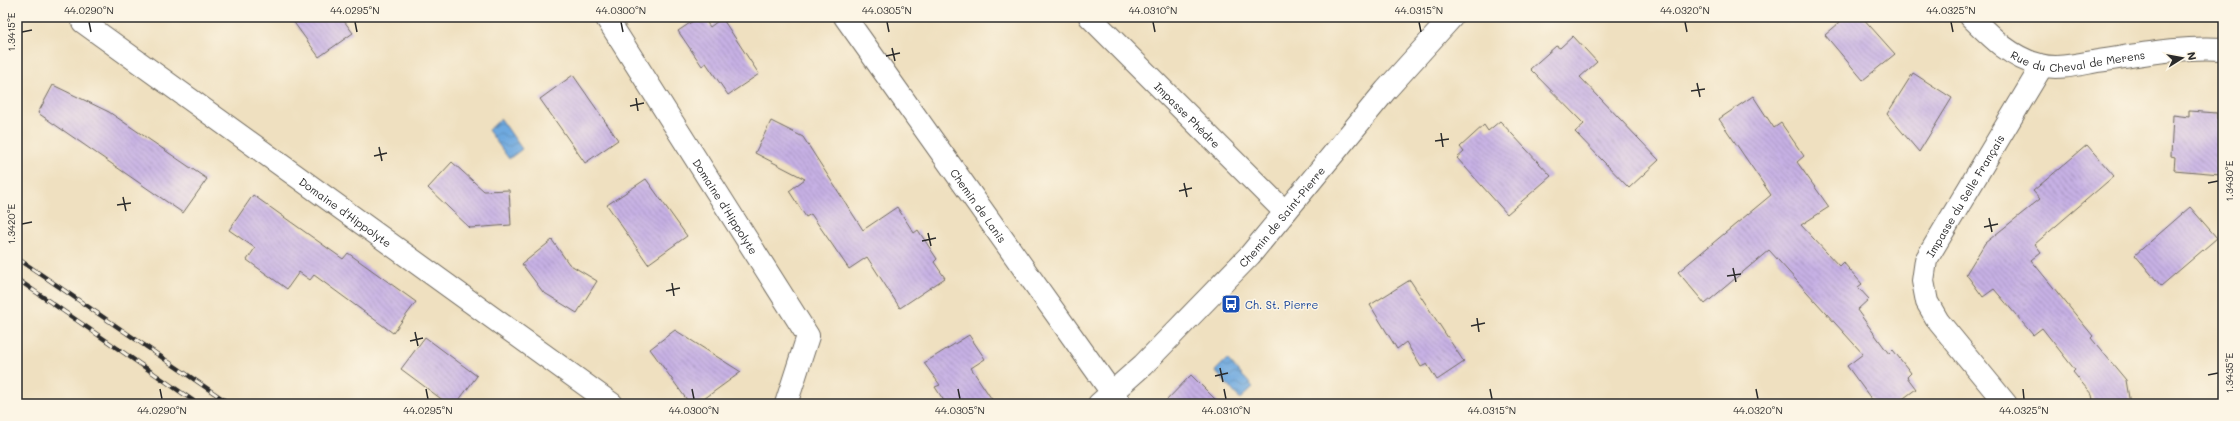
<svg xmlns="http://www.w3.org/2000/svg" width="2240" height="421" viewBox="0 0 2240 421" font-family="Mali,sans-serif">
  <style>
    .water { fill: url(#water-waves); stroke: #4c6a85 }
    .building { fill: url(#building-back-hatch) }
    .lines { fill: none; stroke-linecap: round; stroke-linejoin: round }
    .street-casing { stroke: #706a5f; stroke-width: 24 }
    .street { stroke: #fff; stroke-width: 22 }
    .rail-casing { stroke: #2b2b2b; stroke-width: 4.5 }
    .rail { stroke: #fcf5e5; stroke-width: 3; stroke-dasharray: 9; stroke-linecap: butt }
    .ticks { fill: none; stroke: #2b2b2b; stroke-width: 1.5 }
    .labels { text-anchor: middle; dominant-baseline: central; stroke-width: 3; stroke-linejoin: round; paint-order: stroke }
    .street-label { font-size: 11px; fill: #2b2b2b; stroke: #fcf5e5 }
    .transit-label { font-size: 11px; fill: #164399; stroke: #fcf5e5; text-anchor: start }
    .neatline { fill: none; stroke: #2b2b2b; stroke-width: 1.5 }
    .ticks-label { font-size: 10px; text-anchor: middle; fill: #2b2b2b }
  </style>
  <defs>
    <pattern id="water-waves" width="16" height="10" patternUnits="userSpaceOnUse"><rect width="16" height="10" fill="#6ea9df"/><path d="M0 5q4-4 8 0t8 0" fill="none" stroke="#5b8ab5"/></pattern>
    <pattern id="building-back-hatch" width="6" height="6" patternUnits="userSpaceOnUse"><rect width="6" height="6" fill="#c6b0e4"/><path d="M-1 5l2 2M0 0l6 6M5-1l2 2" fill="none" stroke="#a18fb9"/></pattern>
  </defs>
  <rect width="100%" height="100%" fill="#fcf5e5"/>
  <filter id="ink" filterUnits="userSpaceOnUse"><feTurbulence type="fractalNoise" baseFrequency=".025" numOctaves="2"/><feDisplacementMap in="SourceGraphic" scale="8" xChannelSelector="R" yChannelSelector="G"/><feConvolveMatrix kernelMatrix="1 2 1 2 8 2 1 2 1" color-interpolation-filters="sRGB"/></filter>
  <filter id="wash" filterUnits="userSpaceOnUse"><feTurbulence type="fractalNoise" baseFrequency=".012" numOctaves="4" result="noise"/><feDisplacementMap in="SourceGraphic" scale="16" xChannelSelector="R" yChannelSelector="G"/><feGaussianBlur stdDeviation="0.9" result="paint"/><feColorMatrix in="noise" values="0 0 0 0 0 0 0 0 0 0 0 0 0 0 0 0 0 1.4 0 .05"/><feComposite in="paint" operator="in"/></filter>
  <g filter="url(#wash)">
    <rect width="100%" height="100%" fill="#efe0c0"/>
    <g class="water">
      <path d="M501,119L522,149L509,159L488,130Z"/>
      <path d="M1227,359L1253,387L1240,399L1215,371Z"/>
    </g>
    <g id="blocks">
      <g class="building">
        <path d="M290,17H341L353,33L319,57Z"/>
        <path d="M699,17H703L710,27L722,18L759,74L728,95L706,63L702,66L678,31Z"/>
        <path d="M1846,17H1862L1895,54L1863,80L1825,35Z"/>
        <path d="M1573,36L1597,62L1580,77L1659,160L1629,188L1575,132L1584,124L1530,69L1556,46L1560,48Z"/>
        <path d="M1913,73L1952,98L1919,152L1887,114Z"/>
        <path d="M573,75L618,140L585,163L540,99Z"/>
        <path d="M53,85L109,112L207,179L183,213L38,113Z"/>
        <path d="M1753,96L1774,128L1781,123L1804,156L1797,162L1829,207L1801,225L1839,266L1843,262L1862,284L1858,287L1869,299L1857,310L1889,354L1893,350L1911,373L1907,377L1916,389L1896,404H1875L1847,366L1863,354L1769,250L1705,304L1678,272L1771,195L1719,119Z"/>
        <path d="M2189,111L2217,113V119H2223V157L2220,174L2174,170L2175,157L2171,156L2173,115L2189,117Z"/>
        <path d="M771,121L803,137L863,230L897,207L914,233L918,230L937,259L934,262L945,278L900,308L867,257L849,269L811,214L806,217L789,191L805,179L755,153Z"/>
        <path d="M1500,121L1551,176L1507,214L1457,158L1464,152L1460,147L1484,125L1488,131Z"/>
        <path d="M2087,145L2114,176L2035,244L2041,252L2031,260L2093,336L2091,338L2126,380L2130,404H2094L2092,395L2073,372L2075,370L2042,328L2033,335L1994,289L1983,297L1966,274L1985,243L2040,199L2033,191Z"/>
        <path d="M452,162L484,191L509,190L511,225L470,228L428,188Z"/>
        <path d="M646,179L687,236L648,264L607,205Z"/>
        <path d="M253,195L343,259L348,253L416,302L393,333L314,275L310,280L299,272L287,289L247,260L255,248L229,230Z"/>
        <path d="M2190,207L2217,238L2161,286L2135,255Z"/>
        <path d="M552,240L569,264L597,281L577,313L543,292L522,264Z"/>
        <path d="M1410,280L1464,362L1437,380L1427,364L1421,367L1406,342L1397,349L1370,305Z"/>
        <path d="M675,330L741,372L697,404H690L650,349Z"/>
        <path d="M969,335L985,359L971,368L995,404H946L935,387L940,385L924,363Z"/>
        <path d="M425,337L477,376L456,404H448L401,369Z"/>
        <path d="M1191,375L1220,404H1163Z"/>
      </g>
    </g>
  </g>
  <g filter="url(#ink)">
    <use href="#blocks" fill-opacity="0" stroke="#706a5f" stroke-width="1"/>
    <g class="lines">
      <g class="street-casing">
        <g id="street">
          <path id="s1" d="M83,17V22L612,404"/>
          <path id="s2" d="M606,17L808,336L786,404"/>
          <path id="s3" d="M845,17L1120,404"/>
          <path id="s4" d="M1090,17L1285,212"/>
          <path id="s5" d="M1971,17C1991,37 2011,58 2040,65C2058,70 2080,64 2098,61C2139,55 2181,46 2223,49"/>
          <path id="s6" d="M1099,404L1143,365L1250,255L1386,90L1452,17"/>
          <path id="s7" d="M2006,404L1938,321L1927,302L1923,281L1926,260L2042,66"/>
        </g>
      </g>
      <use href="#street" class="street"/>
      <g class="rail-casing">
        <g id="rail">
          <path d="M17,258L230,404"/>
          <path d="M17,279L198,404"/>
        </g>
      </g>
      <use href="#rail" class="rail"/>
    </g>
  </g>
  <path class="ticks" d="M89,22L91,32M355,22L357,32M621,22L623,32M887,22L889,32M1153,22L1155,32M1419,22L1421,32M1685,22L1687,32M1951,22L1953,32M22,32L32,30M892,48L895,61M886,56L900,53M1697,83L1700,97M1691,91L1705,89M636,98L638,111M630,106L644,103M1441,133L1443,147M1435,141L1449,139M379,147L382,161M374,156L387,153M1184,183L1187,197M2208,183L2218,181M1179,191L1192,188M123,197L126,211M117,205L131,203M1989,218L1992,232M22,224L32,222M1984,227L1998,224M928,233L931,246M922,241L936,238M1733,268L1736,282M1727,276L1741,274M672,283L674,296M666,291L680,288M1477,318L1479,332M1471,326L1485,323M415,332L418,346M410,341L423,338M1220,368L1223,382M2208,375L2218,373M1215,376L1228,373M160,389L162,399M426,389L428,399M692,389L694,399M958,389L960,399M1224,389L1226,399M1490,389L1492,399M1756,389L1758,399M2023,389L2024,399"/>
  <defs>
    <g id="bus-square" transform="scale(1)"><rect x="-9" y="-9" width="18" height="18" rx="4" fill="#1a4fb4" stroke="#fcf5e5"/><path d="M-5-6H5V4H4V6H2V4H-2V6H-4V4H-5ZM-3.5-4V0h7V-4ZM-3.5 1.2v1.5H-2V1.2ZM2 1.2v1.5H3.5V1.2Z" fill="#fff"/></g>
  </defs>
  <g fill-rule="evenodd">
    <use href="#bus-square" x="1231" y="304"/>
  </g>
  <g class="labels">
    <g class="street-label">
      <text stroke="none"><textPath href="#s5" startOffset="123">Rue du Cheval de Merens</textPath></text>
      <text stroke="none"><textPath href="#s4" startOffset="138">Impasse Phèdre</textPath></text>
      <text stroke="none"><textPath href="#s7" startOffset="247">Impasse du Selle Français</textPath></text>
      <text stroke="none"><textPath href="#s3" startOffset="231">Chemin de Lanis</textPath></text>
      <text stroke="none"><textPath href="#s2" startOffset="224">Domaine d'Hippolyte</textPath></text>
      <text stroke="none"><textPath href="#s1" startOffset="329">Domaine d'Hippolyte</textPath></text>
      <text stroke="none"><textPath href="#s6" startOffset="262">Chemin de Saint-Pierre</textPath></text>
    </g>
    <g class="transit-label">
      <text x="1245" y="304">Ch. St. Pierre</text>
    </g>
  </g>
  <rect width="2240" height="421" fill="none" stroke="#fcf5e5" stroke-width="44"/>
  <g transform="translate(2182 58) rotate(79)" stroke="#fcf5e5" stroke-width="3" paint-order="stroke">
  <path d="M0-3L7 15L0 10L-7 15Z" fill="#2b2b2b"/>
  <text y="-6" font-size="11" font-weight="bold" text-anchor="middle" fill="#2b2b2b">N</text>
  </g>
  <rect x="22" y="22" width="2196" height="377" class="neatline"/>
  <g class="ticks-label">
    <text x="89" y="14">44.0290°N</text>
    <text x="355" y="14">44.0295°N</text>
    <text x="621" y="14">44.0300°N</text>
    <text x="887" y="14">44.0305°N</text>
    <text x="1153" y="14">44.0310°N</text>
    <text x="1419" y="14">44.0315°N</text>
    <text x="1685" y="14">44.0320°N</text>
    <text x="1951" y="14">44.0325°N</text>
    <text transform="translate(11 32) rotate(-90)" y="4">1.3415°E</text>
    <text transform="translate(2229 181) rotate(-90)" y="4">1.3430°E</text>
    <text transform="translate(11 224) rotate(-90)" y="4">1.3420°E</text>
    <text transform="translate(2229 373) rotate(-90)" y="4">1.3435°E</text>
    <text x="162" y="414">44.0290°N</text>
    <text x="428" y="414">44.0295°N</text>
    <text x="694" y="414">44.0300°N</text>
    <text x="960" y="414">44.0305°N</text>
    <text x="1226" y="414">44.0310°N</text>
    <text x="1492" y="414">44.0315°N</text>
    <text x="1758" y="414">44.0320°N</text>
    <text x="2024" y="414">44.0325°N</text>
  </g>
</svg>
